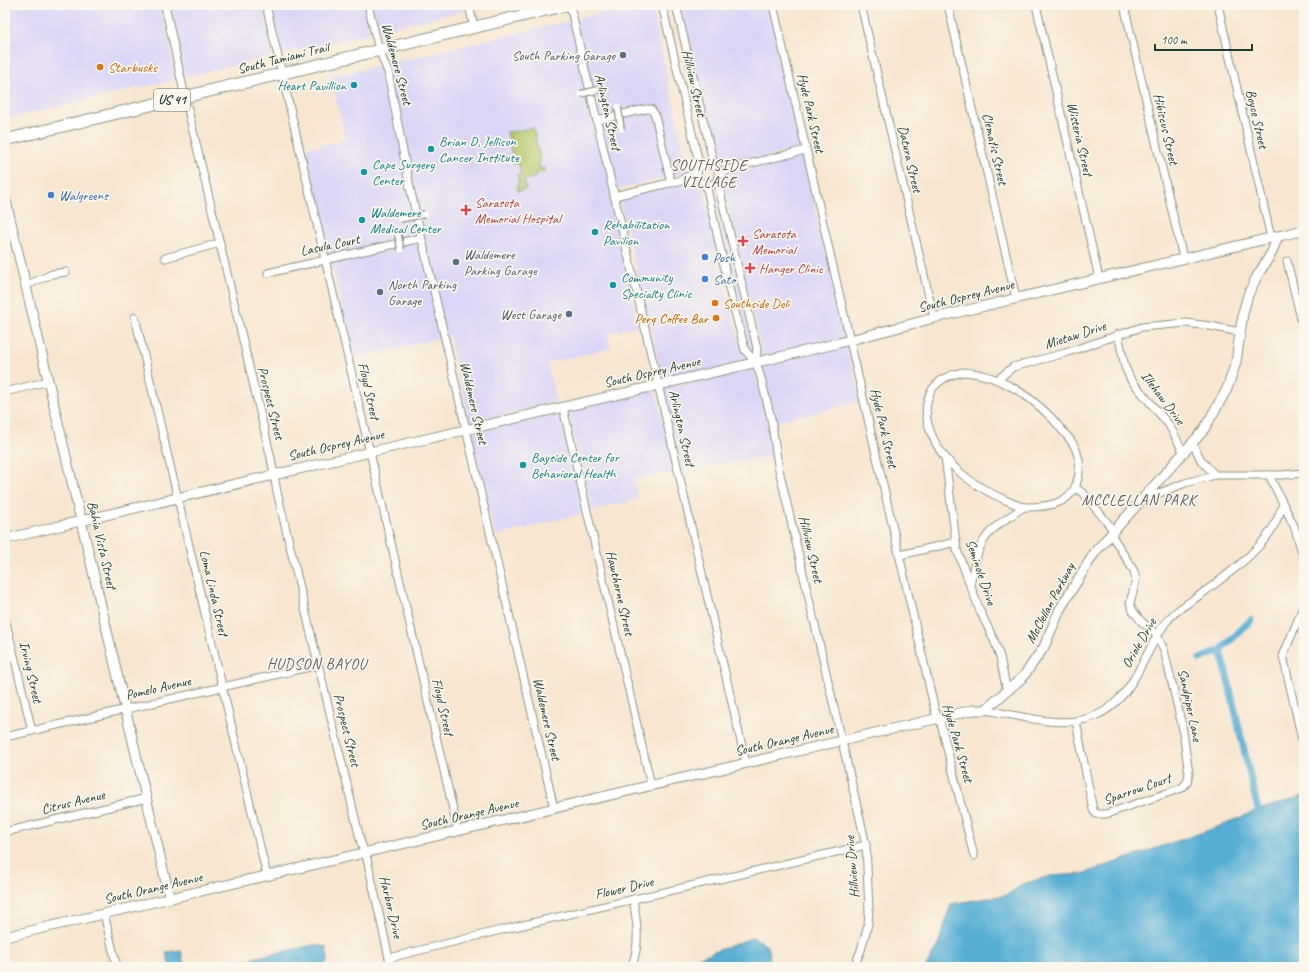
<svg xmlns="http://www.w3.org/2000/svg" width="1309" height="972" viewBox="0 0 1309 972" font-family="Caveat,sans-serif">
  <style>
    .built { fill: #dbd6f7 }
    .green { fill: #b6c76a; stroke: #6a824f }
    .water { fill: #57afd4; stroke: #3b7684 }
    .lines { fill: none; stroke-linecap: round; stroke-linejoin: round }
    .canal { stroke: #57afd4; stroke-width: 7 }
    .minor-casing { stroke: #8b9282; stroke-width: 9 }
    .tertiary-casing { stroke: #8b9282; stroke-width: 11 }
    .primary-casing { stroke: #8b9282; stroke-width: 13 }
    .minor { stroke: #fff; stroke-width: 7 }
    .tertiary { stroke: #fff; stroke-width: 9 }
    .primary { stroke: #fff; stroke-width: 11 }
    .pedestrian-bridge-casing { stroke: #8b9282; stroke-width: 8; stroke-linecap: butt }
    .pedestrian-bridge { stroke: #fff; stroke-width: 5.5 }
    .service-dot { fill: #5c6f8a; stroke: #fbf7ec; stroke-width: 1.5 }
    .food-dot { fill: #e8710a; stroke: #fbf7ec; stroke-width: 1.5 }
    .culture-dot { fill: #0f9aa8; stroke: #fbf7ec; stroke-width: 1.5 }
    .shop-dot { fill: #3f7fe0; stroke: #fbf7ec; stroke-width: 1.5 }
    .health-dot { fill: #e0444e; stroke: #fbf7ec; stroke-width: 1.5 }
    .labels { text-anchor: middle; dominant-baseline: central; stroke-width: 3.5; stroke-linejoin: round; paint-order: stroke }
    .shield { fill: #fbf7ec; stroke: #61756b; stroke-width: 1 }
    .shield-label { font-size: 13px; font-weight: bold; fill: #1f3d34 }
    .service-label { font-size: 14px; fill: #4e5e75; stroke: #fbf7ec; text-anchor: end }
    .street-label { font-size: 14px; fill: #1f3d34; stroke: #fbf7ec }
    .food-label { font-size: 14px; fill: #c56008; stroke: #fbf7ec; text-anchor: start }
    .culture-label { font-size: 14px; fill: #0d838f; stroke: #fbf7ec; text-anchor: start }
    .shop-label { font-size: 14px; fill: #366cbe; stroke: #fbf7ec; text-anchor: start }
    .health-label { font-size: 14px; fill: #be3a42; stroke: #fbf7ec; text-anchor: start }
    .neighbourhood-label { font-size: 15px; letter-spacing: 1px; fill: #5c5c67; stroke: #fbf7ec }
  </style>
  <rect width="100%" height="100%" fill="#fbf7ec"/>
  <filter id="ink" filterUnits="userSpaceOnUse"><feTurbulence type="fractalNoise" baseFrequency=".025" numOctaves="2"/><feDisplacementMap in="SourceGraphic" scale="8" xChannelSelector="R" yChannelSelector="G"/><feConvolveMatrix kernelMatrix="1 2 1 2 8 2 1 2 1" color-interpolation-filters="sRGB"/></filter>
  <filter id="wash" filterUnits="userSpaceOnUse"><feTurbulence type="fractalNoise" baseFrequency=".012" numOctaves="4" result="noise"/><feDisplacementMap in="SourceGraphic" scale="16" xChannelSelector="R" yChannelSelector="G"/><feGaussianBlur stdDeviation="0.9" result="paint"/><feColorMatrix in="noise" values="0 0 0 0 0 0 0 0 0 0 0 0 0 0 0 0 0 1.4 0 .05"/><feComposite in="paint" operator="in"/></filter>
  <g filter="url(#wash)">
    <rect width="100%" height="100%" fill="#f7e6d0"/>
    <g class="built">
      <path d="M5,5H161L177,79L5,119Z"/>
      <path d="M169,5H262L273,56L184,77Z"/>
      <path d="M270,5H364L371,33L281,54Z"/>
      <path d="M372,5H465L466,10L378,31Z"/>
      <path d="M636,5H651L689,172L609,191L639,326L608,333L611,348L547,363L556,402L470,423L449,336L354,358L305,149L346,140L331,77Z"/>
      <path d="M680,5H769L801,148L737,164L717,163Z"/>
      <path d="M803,154L845,338L760,358L761,347L721,179L738,170Z"/>
      <path d="M679,184H699L703,187L727,298L742,351L749,361L663,381L619,198Z"/>
      <path d="M715,186L754,348L753,354L749,349L734,296L711,188Z"/>
      <path d="M847,345L861,401L775,422L761,365Z"/>
      <path d="M753,367L767,419L772,456L682,471L663,388Z"/>
      <path d="M655,389L675,473L634,479L638,499L591,511L567,410Z"/>
      <path d="M560,412L584,513L495,536L471,432Z"/>
    </g>
    <path class="green" d="M533,127L540,159L539,160L540,169L544,168L545,171L536,174V177L524,180L526,189L518,191L517,185L519,184L517,175L521,174L519,164H514L507,132L516,131V132Z"/>
    <g class="water">
      <path d="M1304,796V967H926L938,945L951,904L1007,895L1023,884L1050,876L1082,874L1215,828L1258,810Z"/>
      <path d="M754,937L767,946L770,958L765,967H684V963Z"/>
      <path d="M314,945L326,947L328,959L324,967H211Z"/>
      <path d="M181,950L184,967H170L166,952Z"/>
    </g>
    <g class="lines">
      <g class="canal">
        <path d="M1221,650L1258,810"/>
        <path d="M1200,659L1221,650L1251,620"/>
      </g>
    </g>
  </g>
  <g filter="url(#ink)">
    <g class="lines">
      <g class="minor-casing">
        <g id="minor">
          <path d="M165,5L185,97L271,458L277,492L361,843L367,859L391,967"/>
          <path d="M266,5L458,831"/>
          <path d="M368,5L379,50L388,72L410,188L554,808"/>
          <path d="M469,5L474,27"/>
          <path d="M570,5L746,763"/>
          <path d="M662,5L700,167"/>
          <path d="M676,5L714,165"/>
          <path d="M773,5L935,711L941,724L974,856"/>
          <path d="M861,5L934,318"/>
          <path d="M948,5L1016,298"/>
          <path d="M1036,5L1099,278"/>
          <path d="M1124,5L1183,258"/>
          <path d="M1218,5L1271,238"/>
          <path d="M597,120L646,109H651L655,115L671,183"/>
          <circle cx="708" cy="174" r="11"/>
          <path d="M718,175L736,167L806,150"/>
          <path d="M717,179L757,348L756,363"/>
          <path d="M679,181L697,172"/>
          <path d="M706,184L731,297L745,350L756,363L761,378L771,418L778,465L866,845L869,910L868,924L861,950L854,967"/>
          <path d="M614,196L678,181H700"/>
          <path d="M165,258L220,243"/>
          <path d="M1287,261L1304,331"/>
          <path d="M268,273L421,238"/>
          <path d="M27,285L52,274L66,272"/>
          <path d="M135,317L267,876"/>
          <path d="M1118,334L1125,367L1131,380L1169,425L1184,453"/>
          <path d="M963,372C1002,374 1039,401 1062,430C1068,437 1075,444 1077,453C1081,463 1080,472 1077,482C1071,504 1047,507 1027,507C1020,508 1012,502 1005,500C983,490 959,475 944,456C920,424 915,381 963,372Z"/>
          <path d="M997,380L1013,367L1065,353L1142,327L1186,323L1210,326L1240,332"/>
          <path d="M5,392L49,381"/>
          <path d="M563,408L651,785"/>
          <path d="M1193,444L1201,460L1215,475H1282L1304,473"/>
          <path d="M945,457L957,550L980,611L994,640L1000,657L1007,692"/>
          <path d="M1269,475L1294,526L1304,558"/>
          <path d="M1076,488L1084,494L1114,531"/>
          <path d="M1142,500L1185,483L1215,475"/>
          <path d="M900,555L956,542"/>
          <path d="M970,585C979,538 984,533 1024,507"/>
          <path d="M1304,605L1283,656L1304,748"/>
          <path d="M5,618L32,731"/>
          <path d="M985,710C1018,715 1063,730 1095,716C1135,699 1143,652 1167,621C1175,610 1189,603 1200,595C1223,578 1254,556 1270,532C1276,524 1279,514 1283,505"/>
          <path d="M1076,721L1093,810L1096,814H1106L1182,788L1187,782L1189,774L1182,725L1164,650L1157,635L1141,621L1133,611L1130,603L1136,580L1134,571L1111,534"/>
          <path d="M5,737L318,665"/>
          <path d="M5,832L147,798"/>
          <path d="M104,914L117,967"/>
          <path d="M389,958L497,931L866,845"/>
          <path d="M631,967C641,945 637,922 633,899"/>
        </g>
      </g>
      <g class="tertiary-casing">
        <g id="tertiary">
          <path d="M5,197L170,899"/>
          <path d="M5,539L370,452L835,344L934,318L1304,230"/>
          <path d="M5,937L939,718L973,710H985L1023,677L1044,647L1060,609L1095,552L1203,431L1227,389L1236,362L1243,313L1248,295L1256,278L1272,252L1278,236"/>
        </g>
      </g>
      <g class="primary-casing">
        <path id="primary" d="M5,140L567,5"/>
      </g>
      <use href="#minor" class="minor"/>
      <use href="#tertiary" class="tertiary"/>
      <use href="#primary" class="primary"/>
      <g class="pedestrian-bridge-casing">
        <g id="pedestrian-bridge">
          <path d="M581,94L601,89"/>
          <path d="M618,107L621,129"/>
          <path d="M400,219L425,214"/>
          <path d="M398,235L401,250"/>
        </g>
      </g>
      <use href="#pedestrian-bridge" class="pedestrian-bridge"/>
    </g>
  </g>
  <g class="service-dot">
    <circle cx="623" cy="55" r="4"/>
    <circle cx="456" cy="262" r="4"/>
    <circle cx="380" cy="292" r="4"/>
    <circle cx="569" cy="314" r="4"/>
  </g>
  <g class="food-dot">
    <circle cx="100" cy="67" r="4"/>
    <circle cx="715" cy="303" r="4"/>
    <circle cx="716" cy="318" r="4"/>
  </g>
  <g class="culture-dot">
    <circle cx="354" cy="85" r="4"/>
    <circle cx="431" cy="149" r="4"/>
    <circle cx="364" cy="172" r="4"/>
    <circle cx="362" cy="220" r="4"/>
    <circle cx="595" cy="232" r="4"/>
    <circle cx="613" cy="285" r="4"/>
    <circle cx="523" cy="465" r="4"/>
  </g>
  <g class="shop-dot">
    <circle cx="51" cy="195" r="4"/>
    <circle cx="705" cy="257" r="4"/>
    <circle cx="705" cy="279" r="4"/>
  </g>
  <g class="health-dot">
    <path d="M464 204h4v4h4v4h-4v4h-4v-4h-4v-4h4z"/>
    <path d="M741 235h4v4h4v4h-4v4h-4v-4h-4v-4h4z"/>
    <path d="M748 262h4v4h4v4h-4v4h-4v-4h-4v-4h4z"/>
  </g>
  <g class="labels">
    <rect class="shield" x="154" y="89" width="36" height="22" rx="3"/>
    <g class="shield-label">
      <text x="172" y="100">US 41</text>
    </g>
    <g class="service-label">
      <text x="615" y="55">South Parking Garage</text>
      <text x="464" y="254" text-anchor="start">Waldemere<tspan x="464" dy="16">Parking Garage</tspan></text>
      <text x="388" y="284" text-anchor="start">North Parking<tspan x="388" dy="16">Garage</tspan></text>
      <text x="561" y="314">West Garage</text>
    </g>
    <g class="street-label">
      <text transform="translate(283 58) rotate(-14)">South Tamiami Trail</text>
      <text transform="translate(397 64) rotate(75)">Waldemere Street</text>
      <text transform="translate(694 83) rotate(77)">Hillview Street</text>
      <text transform="translate(608 112) rotate(77)">Arlington Street</text>
      <text transform="translate(811 113) rotate(77)">Hyde Park Street</text>
      <text transform="translate(1257 119) rotate(77)">Boyce Street</text>
      <text transform="translate(1166 129) rotate(77)">Hibiscus Street</text>
      <text transform="translate(1080 139) rotate(77)">Wisteria Street</text>
      <text transform="translate(995 149) rotate(77)">Clematis Street</text>
      <text transform="translate(910 159) rotate(77)">Datura Street</text>
      <text transform="translate(330 245) rotate(-12)">Lasula Court</text>
      <text transform="translate(966 296) rotate(-14)">South Osprey Avenue</text>
      <text transform="translate(1075 335) rotate(-18)">Mietaw Drive</text>
      <text transform="translate(652 372) rotate(-13)">South Osprey Avenue</text>
      <text transform="translate(369 391) rotate(77)">Floyd Street</text>
      <text transform="translate(1163 398) rotate(53)">Illehaw Drive</text>
      <text transform="translate(271 403) rotate(76)">Prospect Street</text>
      <text transform="translate(474 403) rotate(77)">Waldemere Street</text>
      <text transform="translate(682 428) rotate(77)">Arlington Street</text>
      <text transform="translate(884 428) rotate(77)">Hyde Park Street</text>
      <text transform="translate(336 445) rotate(-13)">South Osprey Avenue</text>
      <text transform="translate(102 545) rotate(77)">Bahia Vista Street</text>
      <text transform="translate(811 549) rotate(77)">Hillview Street</text>
      <text transform="translate(981 572) rotate(71)">Seminole Drive</text>
      <text transform="translate(214 593) rotate(77)">Loma Linda Street</text>
      <text transform="translate(620 593) rotate(77)">Hawthorne Street</text>
      <text transform="translate(1050 603) rotate(-62)">McClellan Parkway</text>
      <text transform="translate(1139 643) rotate(-60)">Oriole Drive</text>
      <text transform="translate(31 672) rotate(77)">Irving Street</text>
      <text transform="translate(158 688) rotate(-13)">Pomelo Avenue</text>
      <text transform="translate(1190 705) rotate(78)">Sandpiper Lane</text>
      <text transform="translate(443 707) rotate(77)">Floyd Street</text>
      <text transform="translate(547 719) rotate(77)">Waldemere Street</text>
      <text transform="translate(347 730) rotate(76)">Prospect Street</text>
      <text transform="translate(784 740) rotate(-13)">South Orange Avenue</text>
      <text transform="translate(958 743) rotate(74)">Hyde Park Street</text>
      <text transform="translate(1137 789) rotate(-19)">Sparrow Court</text>
      <text transform="translate(73 802) rotate(-14)">Citrus Avenue</text>
      <text transform="translate(469 814) rotate(-13)">South Orange Avenue</text>
      <text transform="translate(852 867) rotate(-95)">Hillview Drive</text>
      <text transform="translate(153 888) rotate(-13)">South Orange Avenue</text>
      <text transform="translate(624 888) rotate(-13)">Flower Drive</text>
      <text transform="translate(391 907) rotate(77)">Harbor Drive</text>
    </g>
    <g class="food-label">
      <text x="108" y="67">Starbucks</text>
      <text x="723" y="303">Southside Deli</text>
      <text x="708" y="318" text-anchor="end">Perq Coffee Bar</text>
    </g>
    <g class="culture-label">
      <text x="346" y="85" text-anchor="end">Heart Pavillion</text>
      <text x="439" y="141">Brian D, Jellison<tspan x="439" dy="16">Cancer Institute</tspan></text>
      <text x="372" y="164">Cape Surgery<tspan x="372" dy="16">Center</tspan></text>
      <text x="370" y="212">Waldemere<tspan x="370" dy="16">Medical Center</tspan></text>
      <text x="603" y="224">Rehabilitation<tspan x="603" dy="16">Pavilion</tspan></text>
      <text x="621" y="277">Community<tspan x="621" dy="16">Specialty Clinic</tspan></text>
      <text x="531" y="457">Bayside Center for<tspan x="531" dy="16">Behavioral Health</tspan></text>
    </g>
    <g class="shop-label">
      <text x="59" y="195">Walgreens</text>
      <text x="713" y="257">Posh</text>
      <text x="713" y="279">Sato</text>
    </g>
    <g class="health-label">
      <text x="475" y="202">Sarasota<tspan x="475" dy="16">Memorial Hospital</tspan></text>
      <text x="752" y="233">Sarasota<tspan x="752" dy="16">Memorial</tspan></text>
      <text x="759" y="268">Hanger Clinic</text>
    </g>
    <g class="neighbourhood-label">
      <text x="709" y="165">SOUTHSIDE<tspan x="709" dy="17">VILLAGE</tspan></text>
      <text x="1139" y="500">MCCLELLAN PARK</text>
      <text x="317" y="664">HUDSON BAYOU</text>
    </g>
  </g>
  <rect width="1309" height="972" fill="none" stroke="#fbf7ec" stroke-width="20"/>
  <path d="M1155 44v6h97v-6" fill="none" stroke="#1f3d34" stroke-width="2"/>
  <text x="1161" y="44" font-size="12" fill="#1f3d34" stroke="#fbf7ec" stroke-width="3" paint-order="stroke">100 m</text>
</svg>
